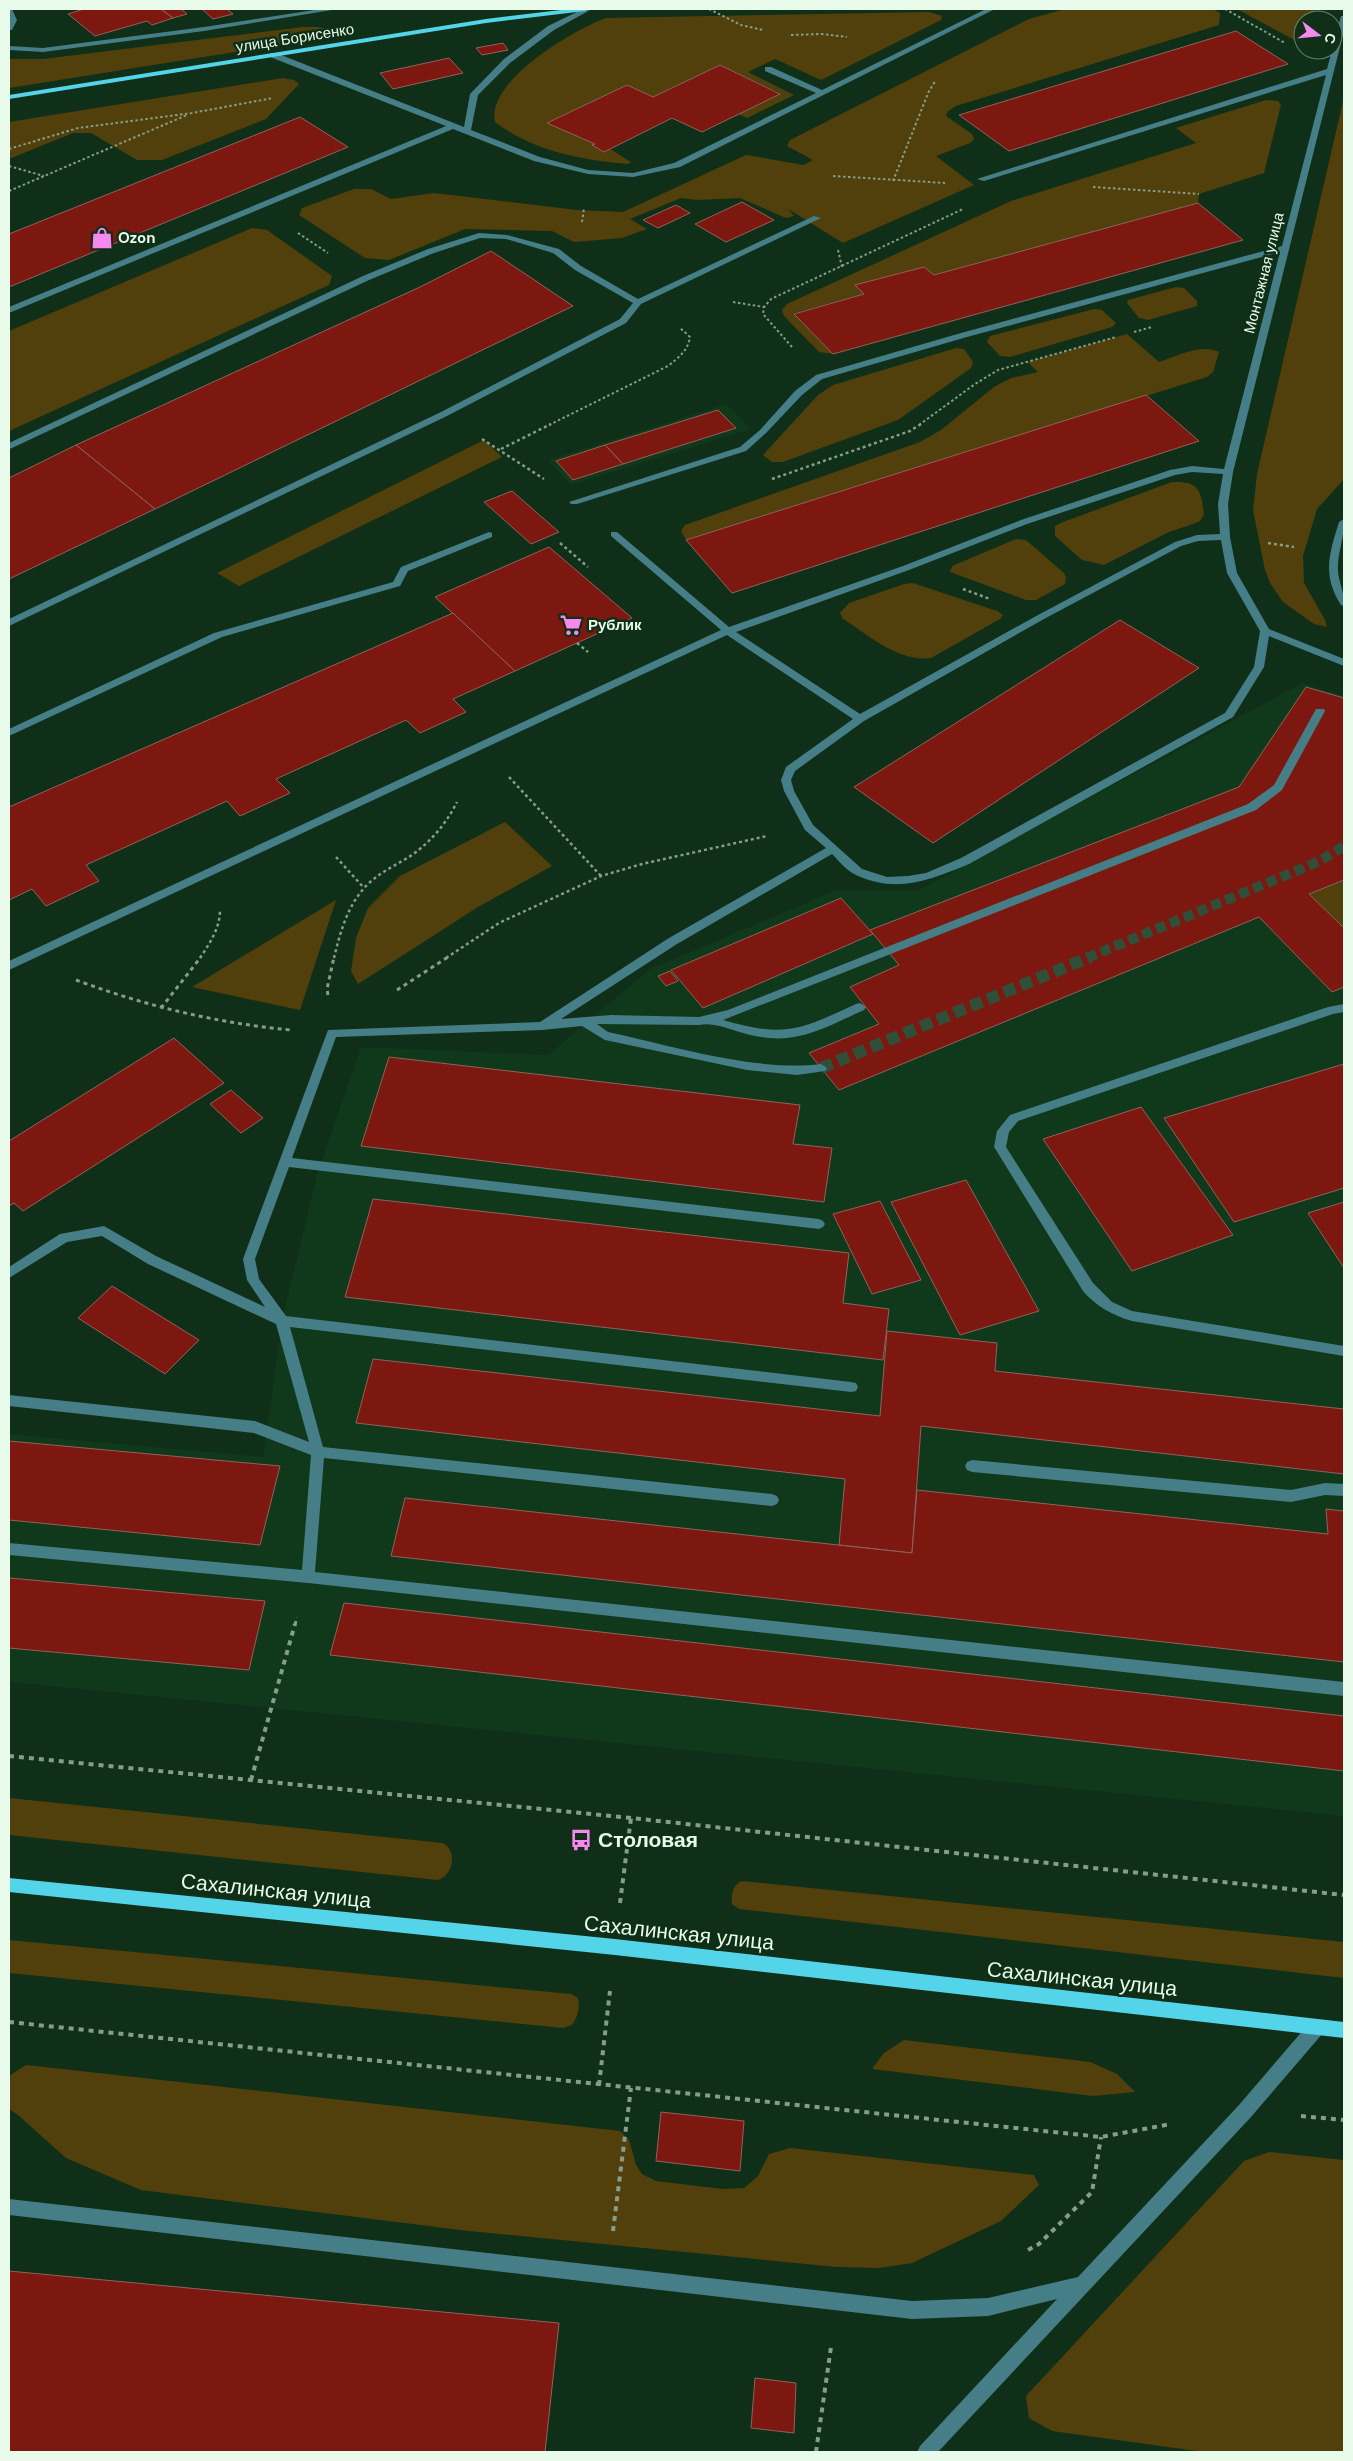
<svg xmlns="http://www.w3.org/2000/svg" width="1353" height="2461" viewBox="0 0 1353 2461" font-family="'DM Sans',sans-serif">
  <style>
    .built { fill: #10381b }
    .green { fill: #51400b }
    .building { fill: #7c1810; stroke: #8e635c }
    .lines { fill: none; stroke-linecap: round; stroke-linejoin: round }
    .minor-tunnel-far1 { stroke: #304e38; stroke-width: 10; stroke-dasharray: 10 5; stroke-linecap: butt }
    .minor-tunnel { stroke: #304e38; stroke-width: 12; stroke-dasharray: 12 6; stroke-linecap: butt }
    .path-far3 { stroke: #859e8b; stroke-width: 2; stroke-dasharray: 2.5 2.5; stroke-linecap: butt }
    .path-far2 { stroke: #859e8b; stroke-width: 2.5; stroke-dasharray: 3 3; stroke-linecap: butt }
    .path-far1 { stroke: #859e8b; stroke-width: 3; stroke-dasharray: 4 4; stroke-linecap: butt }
    .path { stroke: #859e8b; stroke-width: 4; stroke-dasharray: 5 5; stroke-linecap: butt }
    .minor { fill: #457e87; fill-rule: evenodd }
    .major { fill: #53d4e8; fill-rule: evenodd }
    .labels { text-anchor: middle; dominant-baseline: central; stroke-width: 5; stroke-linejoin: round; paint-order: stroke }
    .far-street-label { font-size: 15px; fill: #e8fbeb; stroke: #0f2f18 }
    .far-poi-label { font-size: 15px; font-weight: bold; fill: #e8fbeb; stroke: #0f2f18; text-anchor: start }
    .near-poi-label { font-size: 21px; font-weight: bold; fill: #e8fbeb; stroke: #0f2f18; text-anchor: start }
    .near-street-label { font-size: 21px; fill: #e8fbeb; stroke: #0f2f18 }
  </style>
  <rect width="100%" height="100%" fill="#0f2f18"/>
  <g class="built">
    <path d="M726,404L751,429L571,485L548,460Z"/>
    <path d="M1302,683L1344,696V1816L9,1682V1434L263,1457L282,1321L318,1171L361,1047L548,1055L650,969L834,891H917Z"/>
  </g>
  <g class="green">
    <path d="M1065,9H1213L1220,13L1219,25L956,106L948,111L946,116L972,134L974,139L970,143L936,156L974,185L843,243L788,209L794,216L786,218L740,198L697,200L681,198L630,219L647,229L622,238L574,242L552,231L465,229L389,260L365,258L299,215L302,208L354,189H371L391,199L434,193L577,210L623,212L746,155L804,165L813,160L787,146L790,140L1029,19Z"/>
    <path d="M1237,9H1315L1312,20H1303V42L1300,43Z"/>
    <path d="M929,12L942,16L941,20L821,80L775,59L748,72L794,95L747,118L738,114L780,93L720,65L653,97L627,85L548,123L595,144L593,146L604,152L610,149L631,162L628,164C582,160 533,151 495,122C486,81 573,30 606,18Z"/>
    <path d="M303,27H319L342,33L337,36L9,88V59H43Z"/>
    <path d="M283,78L294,80L299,84L266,119L162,160H137L91,133H73L9,159V122Z"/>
    <path d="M1344,97V479L1317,509L1303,556L1304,583L1325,620L1327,627L1314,624L1283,602L1270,583L1265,570L1253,510L1257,474Z"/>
    <path d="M1266,100L1278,101L1281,105L1264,173L1199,194L1198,203L934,275L924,267L856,285L864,294L794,313L833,354L819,352L784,316L782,310L787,304L1011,201L1196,143L1176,128Z"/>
    <path d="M252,228L267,230L332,276L329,285L9,431V331Z"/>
    <path d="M1176,287L1184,288L1197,301V306L1148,320L1139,318L1127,303L1128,300Z"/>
    <path d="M1094,309L1102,310L1116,323L1112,327L1010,357L1000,356L987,342L990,336Z"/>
    <path d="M1127,334L1159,362C1177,356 1201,343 1219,352L1213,372L1207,377L686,540L681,531L685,525L920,442L941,430L994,387L1011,378L1038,372L1028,362Z"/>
    <path d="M956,348L964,349L973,362L971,368L898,420L783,462H772L763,455L818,395L833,385Z"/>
    <path d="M484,440L502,457L239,586L217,573Z"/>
    <path d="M1172,482C1199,481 1201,490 1204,514L1200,521L1193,524L1169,532L1104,565L1082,560L1055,536V526L1063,522Z"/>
    <path d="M1016,539L1026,540L1064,573L1066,577L1065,584L1036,600H1026L950,572L952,566Z"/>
    <path d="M913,583L997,611L1003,615L1000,619L931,658C898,662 870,636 843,619L840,613L849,603L904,584Z"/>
    <path d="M505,822L552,866L478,907L358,984L351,971L356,938L368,908L400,876Z"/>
    <path d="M1344,880V928L1309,894Z"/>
    <path d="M336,900L300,1010L192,987Z"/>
    <path d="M9,1798L443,1843C458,1852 453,1875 438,1880L9,1835Z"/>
    <path d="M741,1881L1344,1942V1978L739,1909L732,1904C731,1894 732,1887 741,1881Z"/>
    <path d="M9,1940L571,1994L578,1998C580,2009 578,2016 572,2025L563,2028L9,1973Z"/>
    <path d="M904,2040L1090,2062L1117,2074L1135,2092L1093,2096L872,2069L884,2053Z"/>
    <path d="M26,2065L620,2131L629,2140L636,2165L642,2174L656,2181L723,2189L744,2188L758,2176L769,2154L790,2148L1034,2175L1039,2185L1001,2221L912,2263L879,2268L837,2267L469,2231L141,2190L66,2158L18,2115L9,2109V2076Z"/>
    <path d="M1269,2152L1344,2160V2452H1204L1052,2431L1029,2418L1026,2396L1244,2161Z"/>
  </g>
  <g class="building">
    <path d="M84,9H161L173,18L152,25L147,21L95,36L68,14Z"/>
    <path d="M161,9H181L187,14L173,18Z"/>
    <path d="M202,9H227L233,14L213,19Z"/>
    <path d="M1236,31L1288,64L1009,151L959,115Z"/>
    <path d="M503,43L508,50L482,55L476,48Z"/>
    <path d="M449,58L463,73L393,89L380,73Z"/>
    <path d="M720,65L780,94L702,132L672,118L604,152L592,145L595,144L547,123L627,85L653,97Z"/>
    <path d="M300,117L348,147L9,287V234Z"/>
    <path d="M742,202L774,220L726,242L695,224Z"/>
    <path d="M1198,203L1243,240L833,354L794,314L864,294L855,285L924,267L934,275Z"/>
    <path d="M676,205L690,213L658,228L643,220Z"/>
    <path d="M491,251L573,306L155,509L76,445L420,287Z"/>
    <path d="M1146,395L1199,441L732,593L686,540Z"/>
    <path d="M718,410L736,428L623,464L605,445Z"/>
    <path d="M76,445L155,509L9,579V478Z"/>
    <path d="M605,445L623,464L573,480L556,461Z"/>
    <path d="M512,491L559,532L531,544L484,502Z"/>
    <path d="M549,547L632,618L515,671L435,597Z"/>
    <path d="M453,613L515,671L453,699L466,712L420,733L406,720L276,779L290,793L240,816L227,801L86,865L99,881L46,906L32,889L9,900V807Z"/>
    <path d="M1120,620L1199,668L933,843L854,787Z"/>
    <path d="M1306,687L1344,698V880L1309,894L1344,928V987L1332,992L1259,917L839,1090L809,1053L879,1024L850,987L899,965L870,930L1239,787Z"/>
    <path d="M841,898L873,934L703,1008L671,970Z"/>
    <path d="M670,971L678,981L666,986L658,976Z"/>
    <path d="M174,1038L224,1083L23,1211L14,1203L9,1206V1141Z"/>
    <path d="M389,1057L800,1105L793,1144L832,1148L824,1202L361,1146Z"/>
    <path d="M1344,1064V1188L1234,1222L1164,1118Z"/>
    <path d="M231,1090L263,1118L241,1133L210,1104Z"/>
    <path d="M1141,1107L1233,1235L1132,1271L1043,1139Z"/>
    <path d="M966,1180L1039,1311L960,1335L891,1202Z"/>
    <path d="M373,1199L849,1253L843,1303L889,1309L883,1360L345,1297Z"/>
    <path d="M880,1201L921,1280L872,1294L833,1214Z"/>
    <path d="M1344,1202V1268L1308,1213Z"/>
    <path d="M112,1286L199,1340L165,1374L78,1318Z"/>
    <path d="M887,1331L997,1343L995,1371L1344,1409V1474L921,1426L912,1553L839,1545L845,1479L356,1423L373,1359L880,1416Z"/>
    <path d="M9,1441L280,1466L260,1545L9,1520Z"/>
    <path d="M917,1490L1328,1534L1326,1509L1344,1511V1662L391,1556L405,1498L912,1553Z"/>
    <path d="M9,1578L265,1601L249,1670L9,1648Z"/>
    <path d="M344,1603L1344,1716V1771L330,1655Z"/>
    <path d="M661,2112L744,2121L740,2171L656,2161Z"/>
    <path d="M9,2271L559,2323L545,2452H9Z"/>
    <path d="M755,2378L796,2383L794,2433L751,2428Z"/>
  </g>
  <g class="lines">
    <path class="minor-tunnel-far1" d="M1087,958L1320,861L1344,846"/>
    <path class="minor-tunnel" d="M821,1068L1090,957"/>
    <g class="path-far3">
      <path d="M709,9L741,25L763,30"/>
      <path d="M1225,9L1285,43"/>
      <path d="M791,35L822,34L847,37"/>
      <path d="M9,149L78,128L192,113L273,98"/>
      <path d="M9,166L44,176"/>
      <path d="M833,176L945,183"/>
      <path d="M893,181L929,91L936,80"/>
      <path d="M1093,187L1199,194"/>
      <path d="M9,191L187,115"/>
      <path d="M582,222L584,208"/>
      <path d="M298,233L328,253"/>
      <path d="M838,250L842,267"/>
      <path d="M733,302L764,307"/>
      <path d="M1134,332L1152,327"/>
      <path d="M792,347L763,314L764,307L771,299L963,209"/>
      <path d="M549,425L668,366C678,358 688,351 690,337L679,327"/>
      <path d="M919,425L975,384L998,370L1116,337"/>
    </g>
    <g class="path-far2">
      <path d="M482,439L544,479"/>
      <path d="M501,449L551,424"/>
      <path d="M772,479L910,431L921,424"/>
      <path d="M560,543L588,567"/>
      <path d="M1268,543L1294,547"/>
      <path d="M963,589L990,599"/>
      <path d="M577,643L588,652"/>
      <path d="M509,777L601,876"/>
      <path d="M336,857L364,888"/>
      <path d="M200,958C210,943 220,928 220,910"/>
      <path d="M334,958C340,933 347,907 365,887C377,874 394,866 409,857C430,843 446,824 457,802"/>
      <path d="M446,958L499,923L601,876L642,864L767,836"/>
    </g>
    <g class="path-far1">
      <path d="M76,980C146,1006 216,1023 291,1030"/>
      <path d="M397,990L448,957"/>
      <path d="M328,995L327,989L334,957"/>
      <path d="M161,1008L201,957"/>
      <path d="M295,1625L297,1617"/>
    </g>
    <g class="path">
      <path d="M9,1756L631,1818L1344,1895"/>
      <path d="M251,1780L295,1624"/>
      <path d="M620,1903L631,1818"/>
      <path d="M9,2022L1101,2137L1171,2124"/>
      <path d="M599,2085L610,1991"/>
      <path d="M1301,2116L1344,2120"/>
      <path d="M613,2231L631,2088"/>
      <path d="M1028,2250L1039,2244L1092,2192L1101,2137"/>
      <path d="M816,2452L831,2347"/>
    </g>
    <g class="minor">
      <path d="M9,9H12L17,20L12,30H9Z"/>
      <path d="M321,9H338L204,31L43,52L9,50V46L43,48L204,27Z"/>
      <path d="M583,9H592L554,30L510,63L478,95L471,130L540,157L588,170L633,173L674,163L816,93L765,71V67H771L822,90L986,9H995L680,167L633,177L588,174L534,161L453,129L9,313V307L446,126L270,57V53H276L464,127L470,94L504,59L548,26Z"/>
      <path d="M1341,16H1344V31L1233,472L1228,504L1230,537L1237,573L1269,629L1344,659V666L1269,636L1264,667L1233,717L969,864C930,880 897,894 856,875C847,871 839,861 832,854L677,944L561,1019L611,1015L699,1017L728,1010L1248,804L1274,785L1316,709H1324L1325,711L1282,790L1256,810L723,1020C786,1038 799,1030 856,1004L860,1003L866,1007L864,1010C826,1027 798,1045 755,1036C737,1033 716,1021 699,1025L597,1024L608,1032C673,1046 756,1072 821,1064L827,1068L825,1071L797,1075L747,1070L605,1040L582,1026L542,1030L336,1037L292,1158L819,1219L823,1221L825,1224L823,1227L819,1229L289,1167L255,1259L259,1279L286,1316L851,1382L856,1383L858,1387L856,1391L851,1392L290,1327L323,1447L772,1494L777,1496L779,1500L777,1504L772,1506L324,1458L315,1572L1344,1682V1696L308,1583L9,1555V1543L302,1570L311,1455L254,1433L9,1406V1395L255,1421L309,1442L276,1324L148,1264L102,1236L67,1242L9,1278V1267L60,1234L104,1226L156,1256L265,1307L247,1280L243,1259L328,1030L540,1022L669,938L826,848L805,830L784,791L781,780L786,767L853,719L727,635L9,970V961L721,630L611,536V532H617L729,627L903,566L1021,520L1170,470L1192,466L1224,469L1280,252L967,337L822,379L802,395L766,433L746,451L577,504H571L569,502L740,447L760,430L795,391L816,375L961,333L1282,246L1326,75L984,181L977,179L1327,69ZM1192,472L1223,474L1218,504L1220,534L1197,535L1175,542L1038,615L860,714L736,632L909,570L1027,524L1175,475ZM1221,540L1227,573L1260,631L1254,667L1225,713L961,858L926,873L908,876L887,877L862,869L813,825L794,791L791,780L795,771L864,721L1044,619L1181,546L1198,541Z"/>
      <path d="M814,216L821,218L641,304L626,323L447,416L9,626V619L441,412L620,319L633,303L575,270L553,253L506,239L480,238L434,253L369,280L12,448L9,449V443L363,276L428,249L479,233L507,235L559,249L581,266L638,299Z"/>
      <path d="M1344,519C1345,537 1337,553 1338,571C1339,583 1345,594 1344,606L1341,605C1322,575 1329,554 1339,522Z"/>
      <path d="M489,532L492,533V537L408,571L400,586L222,637L9,736V729L214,633L393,582L401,567Z"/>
      <path d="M1344,1004V1012L1333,1014L1018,1121L1009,1132L1006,1147L1093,1283L1112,1302L1132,1311L1344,1346V1356L1132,1321C1112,1315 1097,1307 1083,1291L996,1150L994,1147L997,1131L1010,1115L1328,1007Z"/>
      <path d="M972,1460L1291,1490L1325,1483L1344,1484V1496L1325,1495L1291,1502L972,1472L967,1470L965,1466L967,1462Z"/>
      <path d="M1317,2019L1323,2021L1325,2027L1323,2033L1251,2117L938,2452H917L920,2446L1057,2299L988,2316L912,2319L9,2215V2199L912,2301L988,2298L1078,2277L1239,2105L1311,2021Z"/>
    </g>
    <g class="major">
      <path d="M569,9H589L585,11L486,23L9,99V95L486,19Z"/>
      <path d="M9,1878L615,1939L1344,2022V2038L615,1955L9,1892Z"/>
    </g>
  </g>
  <defs>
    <g id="shop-bare" transform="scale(1.725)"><path d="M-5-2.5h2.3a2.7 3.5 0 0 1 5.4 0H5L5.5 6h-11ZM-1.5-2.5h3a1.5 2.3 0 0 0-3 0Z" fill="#f589ee" stroke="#0f2f18" stroke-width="2.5" paint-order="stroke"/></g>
    <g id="supermarket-bare" transform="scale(1.725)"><path d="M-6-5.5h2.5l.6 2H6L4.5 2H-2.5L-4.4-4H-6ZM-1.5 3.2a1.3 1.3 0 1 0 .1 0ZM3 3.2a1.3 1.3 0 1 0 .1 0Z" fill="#f589ee" stroke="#0f2f18" stroke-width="2.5" paint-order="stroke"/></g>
    <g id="bus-bare" transform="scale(1.725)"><path d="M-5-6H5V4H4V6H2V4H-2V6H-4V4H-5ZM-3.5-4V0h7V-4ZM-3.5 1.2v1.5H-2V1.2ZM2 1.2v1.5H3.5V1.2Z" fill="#f589ee" stroke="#0f2f18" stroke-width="2.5" paint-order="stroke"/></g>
  </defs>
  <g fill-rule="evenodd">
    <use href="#shop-bare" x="102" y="238"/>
    <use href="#supermarket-bare" x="571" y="625"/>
    <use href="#bus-bare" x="581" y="1840"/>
  </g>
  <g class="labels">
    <g class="far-street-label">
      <text transform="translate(295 38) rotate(-9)">улица Борисенко</text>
      <text transform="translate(1264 273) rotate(-76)">Монтажная улица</text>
    </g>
    <g class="far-poi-label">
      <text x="118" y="238">Ozon</text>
      <text x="588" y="625">Рублик</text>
    </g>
    <g class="near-poi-label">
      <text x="598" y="1840">Столовая</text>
    </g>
    <g class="near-street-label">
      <text transform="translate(276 1891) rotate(6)">Сахалинская улица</text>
      <text transform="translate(679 1933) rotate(6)">Сахалинская улица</text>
      <text transform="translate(1082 1979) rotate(6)">Сахалинская улица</text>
    </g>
  </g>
  <rect width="1353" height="2461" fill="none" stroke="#e8fbeb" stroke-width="20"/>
  <g transform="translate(1318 35) rotate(106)"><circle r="24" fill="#0f2f18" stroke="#66816c"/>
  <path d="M0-4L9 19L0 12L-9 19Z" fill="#f589ee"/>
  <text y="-8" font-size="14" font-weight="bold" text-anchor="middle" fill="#e8fbeb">С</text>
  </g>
</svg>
